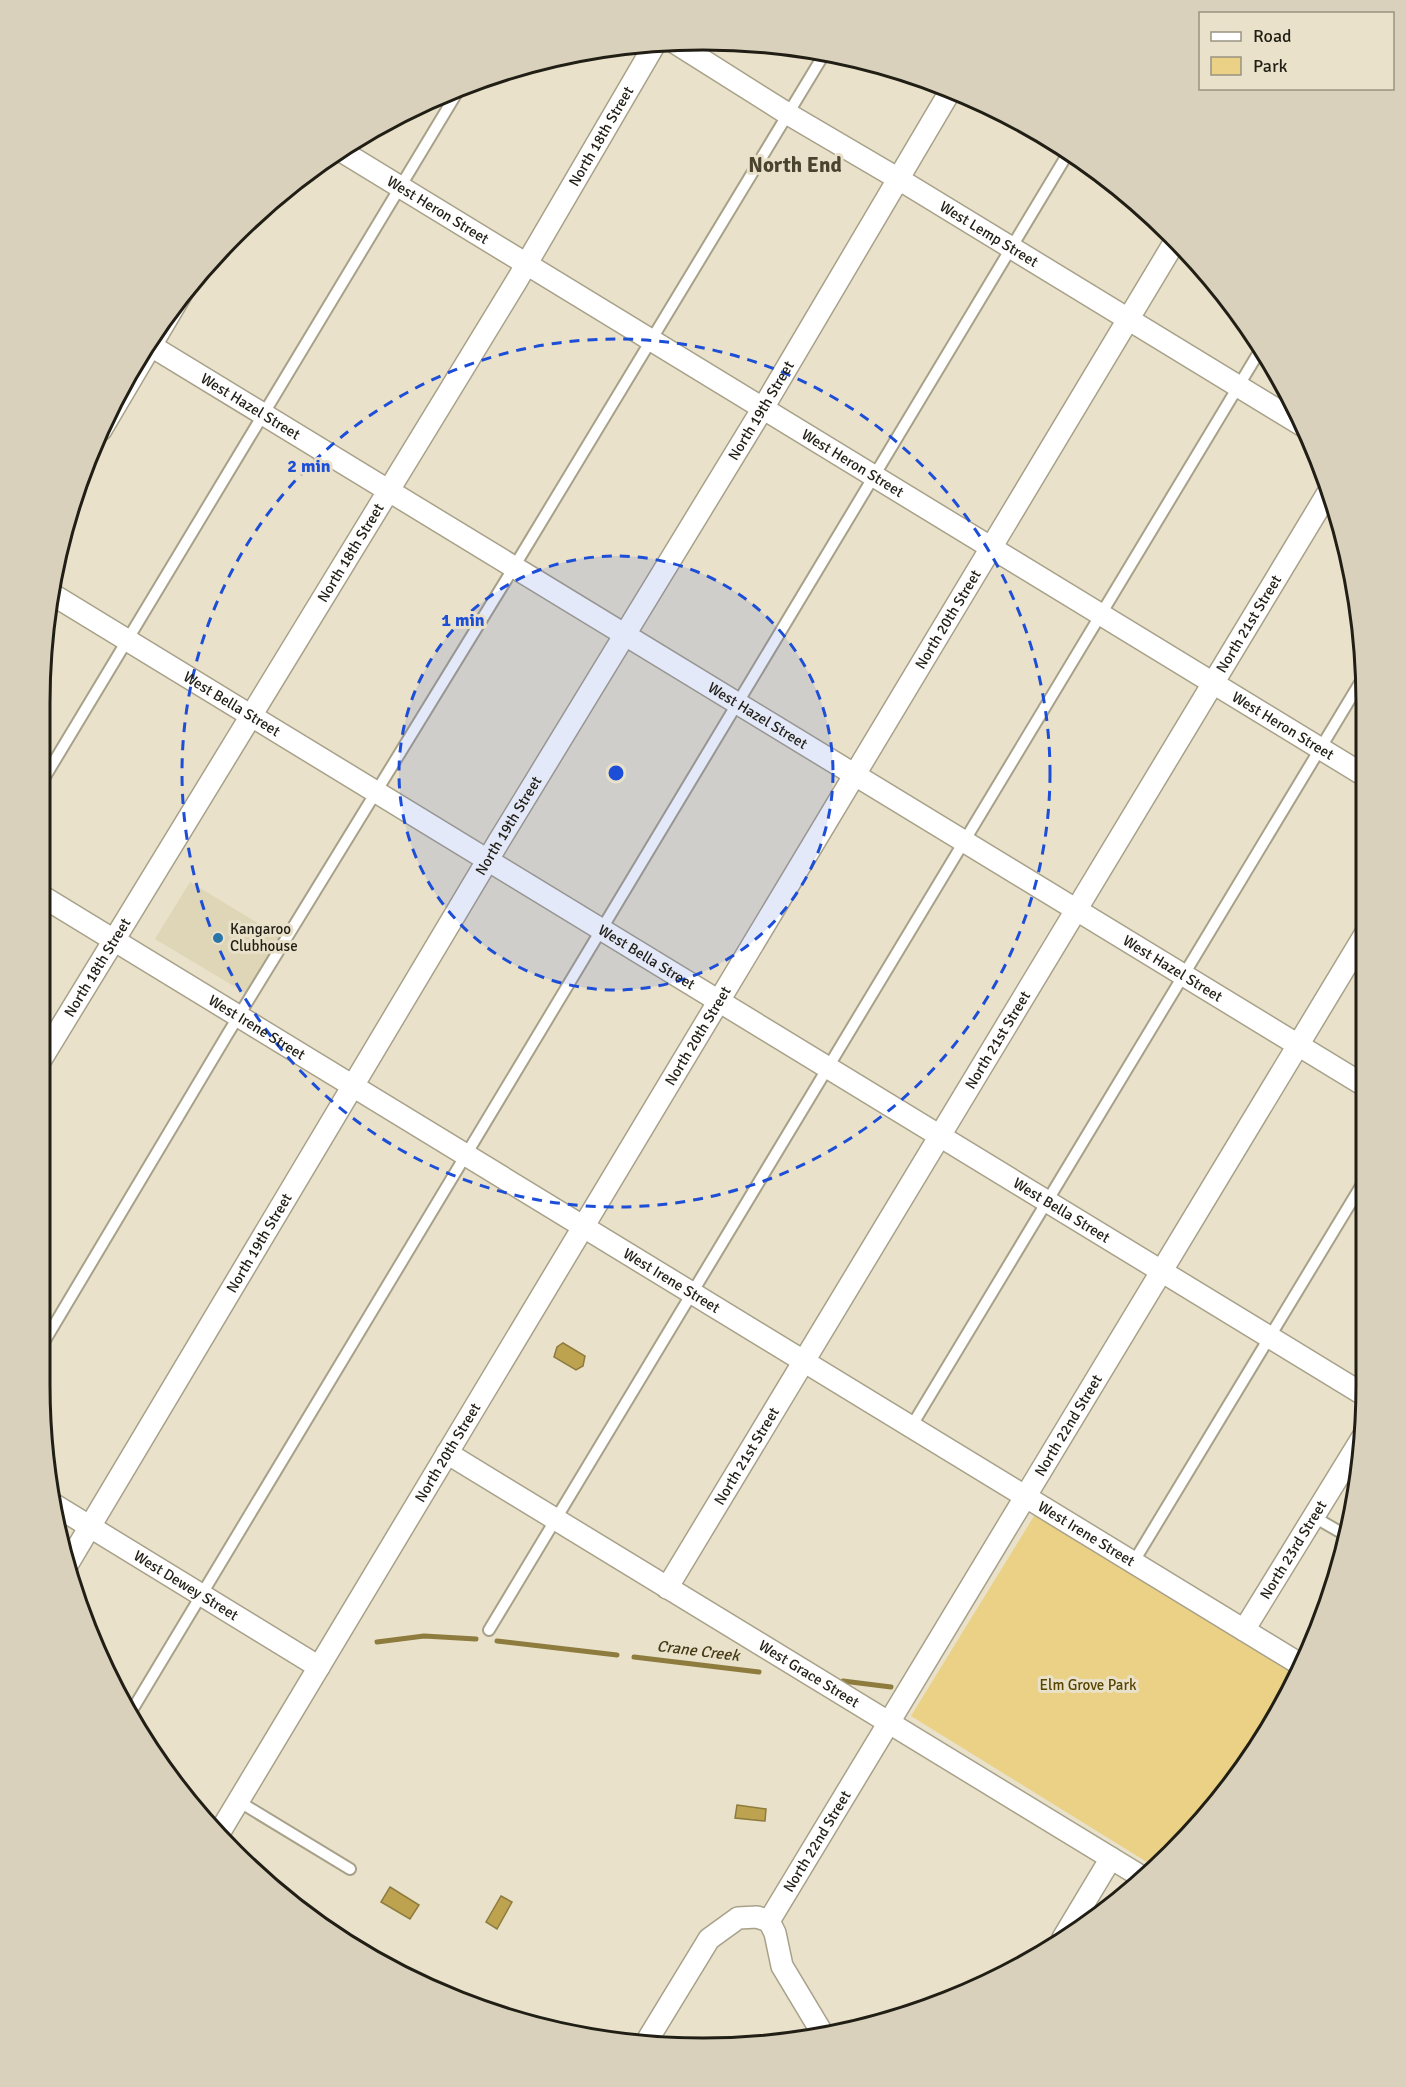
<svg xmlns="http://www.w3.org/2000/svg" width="1406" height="2087" viewBox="0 0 1406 2087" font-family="Signika,sans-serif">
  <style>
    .built { fill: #dfd5b7 }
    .green { fill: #ead185 }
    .water { fill: #bda350; stroke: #8e7b3e; stroke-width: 1.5 }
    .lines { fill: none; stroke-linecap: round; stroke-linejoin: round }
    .stream { stroke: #8e7b3e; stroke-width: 5 }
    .service-casing { stroke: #a8a18a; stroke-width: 14 }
    .minor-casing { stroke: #a8a18a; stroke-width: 24 }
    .service { stroke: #fff; stroke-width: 10 }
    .minor { stroke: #fff; stroke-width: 21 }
    .ring { fill: none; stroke: #1d4ed8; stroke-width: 3; stroke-dasharray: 10 8 }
    .poi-dot { fill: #2a76a9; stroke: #e9e1c9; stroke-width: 2 }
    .labels { text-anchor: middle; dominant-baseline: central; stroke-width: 6; stroke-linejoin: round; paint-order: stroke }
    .street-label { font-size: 15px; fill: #211e15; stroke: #e9e1c9 }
    .poi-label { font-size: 15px; fill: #211e15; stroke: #e9e1c9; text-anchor: start }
    .park-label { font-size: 15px; fill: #574500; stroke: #e9e1c9 }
    .water-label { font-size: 16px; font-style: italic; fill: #453a16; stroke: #e9e1c9 }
    .district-label { font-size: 21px; font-weight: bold; fill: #49432f; stroke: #e9e1c9 }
    .rim { fill: none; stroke: #211e15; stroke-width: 3 }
    .centre { fill: #1d4ed8; stroke: #e9e1c9; stroke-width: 3 }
    .ring-label { font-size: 18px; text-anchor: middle; font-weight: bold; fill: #1d4ed8; stroke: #e9e1c9; stroke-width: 6; stroke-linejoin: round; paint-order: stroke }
  </style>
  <rect width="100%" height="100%" fill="#e9e1c9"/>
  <path class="built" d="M190,882L281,937L247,994L155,939Z"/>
  <path class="green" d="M1036,1513L1299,1675L1230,1788L1173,1853L1155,1867L911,1716Z"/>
  <g class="water">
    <path d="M563,1343L585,1356L583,1366L576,1370L554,1357L557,1347Z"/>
    <path d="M737,1805L766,1809L765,1821L735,1818Z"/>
    <path d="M390,1887L419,1905L410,1919L381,1902Z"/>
    <path d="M501,1896L512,1902L497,1929L486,1922Z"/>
  </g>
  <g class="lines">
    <g class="stream">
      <path d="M497,1641L617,1655"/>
      <path d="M377,1642L424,1636L476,1639"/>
      <path d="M634,1657L759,1672"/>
      <path d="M843,1681L891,1687"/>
    </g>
    <g class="service-casing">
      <g id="service">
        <path d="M40,785L461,86"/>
        <path d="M44,1342L227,1035L514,567L826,51"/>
        <path d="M911,1427L1364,676"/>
        <path d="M1314,1517L1347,1536"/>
        <path d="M1133,1563L1367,1176"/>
        <path d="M489,1630L1262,347"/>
        <path d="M131,1712L1070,150"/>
        <path d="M238,1801L350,1869"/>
      </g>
    </g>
    <g class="minor-casing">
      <g id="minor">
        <path id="s1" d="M674,42L788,114L897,178L1305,427"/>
        <path id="s2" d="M338,149L1367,777"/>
        <path id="s3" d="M148,344L1367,1087"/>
        <path d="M101,430L185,288"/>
        <path id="s4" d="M50,593L1366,1396"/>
        <path id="s5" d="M40,895L1303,1666"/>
        <path id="s6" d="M42,1058L516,282L655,44"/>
        <path id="s7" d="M447,1453L1142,1877"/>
        <path id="s8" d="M53,1504L319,1667"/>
        <path id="s9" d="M67,1565L499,841L763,408L952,88"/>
        <path id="s10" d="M667,1588L1329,491"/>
        <path id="s11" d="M1244,1630L1362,1438"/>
        <path id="s12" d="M218,1835L1177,238"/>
        <path id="s13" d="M769,1921L1367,931"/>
        <path d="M1063,1938L1111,1858"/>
        <path d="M645,2044L709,1939L738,1918L757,1917L769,1921L775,1933L782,1966L824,2036"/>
      </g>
    </g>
    <use href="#service" class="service"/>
    <use href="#minor" class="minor"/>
  </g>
  <circle cx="616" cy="773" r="217" fill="#1d4ed8" fill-opacity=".12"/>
  <g class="ring">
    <circle cx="616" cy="773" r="217"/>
    <circle cx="616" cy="773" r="434"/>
  </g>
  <circle class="poi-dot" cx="218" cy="938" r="6"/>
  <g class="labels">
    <g class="street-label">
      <text stroke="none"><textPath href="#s6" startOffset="1078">North 18th Street</textPath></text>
      <text stroke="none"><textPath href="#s2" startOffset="117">West Heron Street</textPath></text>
      <text stroke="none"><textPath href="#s1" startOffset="369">West Lemp Street</textPath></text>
      <text stroke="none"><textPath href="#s3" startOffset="120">West Hazel Street</textPath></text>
      <text stroke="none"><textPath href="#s9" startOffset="1347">North 19th Street</textPath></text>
      <text stroke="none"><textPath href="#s2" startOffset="603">West Heron Street</textPath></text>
      <text stroke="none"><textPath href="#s6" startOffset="592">North 18th Street</textPath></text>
      <text stroke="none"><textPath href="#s12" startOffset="1418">North 20th Street</textPath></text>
      <text stroke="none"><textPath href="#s10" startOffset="1126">North 21st Street</textPath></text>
      <text stroke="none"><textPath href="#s4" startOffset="213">West Bella Street</textPath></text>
      <text stroke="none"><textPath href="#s3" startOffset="714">West Hazel Street</textPath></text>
      <text stroke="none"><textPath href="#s2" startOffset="1107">West Heron Street</textPath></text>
      <text stroke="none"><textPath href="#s9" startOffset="861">North 19th Street</textPath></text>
      <text stroke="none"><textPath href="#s4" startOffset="699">West Bella Street</textPath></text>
      <text stroke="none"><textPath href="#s6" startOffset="106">North 18th Street</textPath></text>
      <text stroke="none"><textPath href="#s3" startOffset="1200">West Hazel Street</textPath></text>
      <text stroke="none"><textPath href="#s5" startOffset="254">West Irene Street</textPath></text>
      <text stroke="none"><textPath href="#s12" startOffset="932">North 20th Street</textPath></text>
      <text stroke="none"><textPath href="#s10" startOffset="640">North 21st Street</textPath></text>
      <text stroke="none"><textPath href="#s4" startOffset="1185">West Bella Street</textPath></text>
      <text stroke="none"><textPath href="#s9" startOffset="375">North 19th Street</textPath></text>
      <text stroke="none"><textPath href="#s5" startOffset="740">West Irene Street</textPath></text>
      <text stroke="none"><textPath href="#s13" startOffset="579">North 22nd Street</textPath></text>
      <text stroke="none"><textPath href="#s12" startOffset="446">North 20th Street</textPath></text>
      <text stroke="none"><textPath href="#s10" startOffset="154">North 21st Street</textPath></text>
      <text stroke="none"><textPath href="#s5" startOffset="1226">West Irene Street</textPath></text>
      <text stroke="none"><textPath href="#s11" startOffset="94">North 23rd Street</textPath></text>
      <text stroke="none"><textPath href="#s8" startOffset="156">West Dewey Street</textPath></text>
      <text stroke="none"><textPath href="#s7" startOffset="424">West Grace Street</textPath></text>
      <text stroke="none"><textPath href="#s13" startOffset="93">North 22nd Street</textPath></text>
    </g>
    <g class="poi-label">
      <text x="230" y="929">Kangaroo<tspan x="230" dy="17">Clubhouse</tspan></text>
    </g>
    <g class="park-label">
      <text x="1088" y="1685">Elm Grove Park</text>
    </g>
    <g class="water-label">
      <text transform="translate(698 1651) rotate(7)">Crane Creek</text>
    </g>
    <g class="district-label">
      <text x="795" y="165">North End</text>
    </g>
  </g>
  <path d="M0 0H1406V2087H0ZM703 50H703A653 653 0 0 1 1356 703V1385A653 653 0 0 1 703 2038H703A653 653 0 0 1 50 1385V703A653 653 0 0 1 703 50Z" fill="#d9d1bb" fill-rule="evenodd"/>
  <path class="rim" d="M703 50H703A653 653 0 0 1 1356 703V1385A653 653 0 0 1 703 2038H703A653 653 0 0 1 50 1385V703A653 653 0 0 1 703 50Z"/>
  <circle cx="616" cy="773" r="9" class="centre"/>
  <g class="ring-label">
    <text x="309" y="472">2 min</text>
    <text x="463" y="626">1 min</text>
  </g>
  <rect x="1199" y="12" width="195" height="78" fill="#e9e1c9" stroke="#999381" stroke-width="1.5"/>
  <rect x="1211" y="32" width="30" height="9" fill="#ffffff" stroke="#999381" stroke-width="1.5"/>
  <text x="1253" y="42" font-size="18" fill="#211e15">Road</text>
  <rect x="1211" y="57" width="30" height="18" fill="#ead185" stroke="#999381" stroke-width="1.5"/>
  <text x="1253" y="72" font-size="18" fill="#211e15">Park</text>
</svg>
